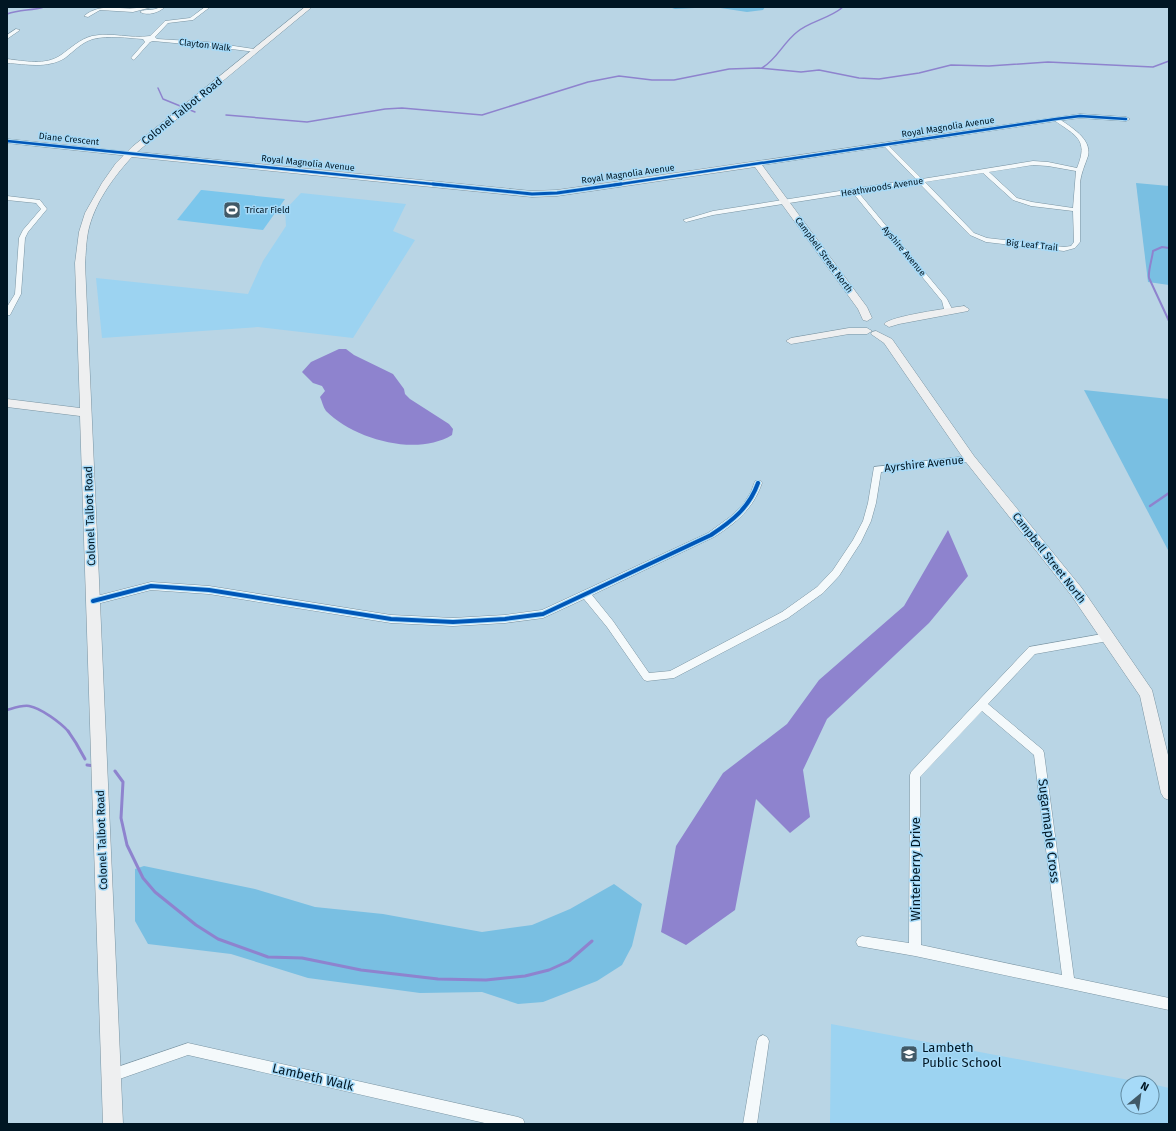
<svg xmlns="http://www.w3.org/2000/svg" width="1176" height="1131" viewBox="0 0 1176 1131" font-family="'Fira Sans',sans-serif">
  <style>
    .built { fill: #9cd3f1 }
    .green { fill: #7bc6ec }
    .forest { fill: #79bfe2 }
    .water { fill: #8e83ce }
    .lines { fill: none; stroke-linecap: round; stroke-linejoin: round }
    .stream-far3 { stroke: #8e83ce; stroke-width: 1.5 }
    .stream-far2 { stroke: #8e83ce; stroke-width: 2 }
    .stream-far1 { stroke: #8e83ce; stroke-width: 2.5 }
    .stream { stroke: #8e83ce; stroke-width: 3 }
    .street-casing { stroke: #7a94a2; stroke-width: 1 }
    .secondary-casing { stroke: #7a94a2; stroke-width: 1 }
    .street { fill: #f4f9fb; fill-rule: evenodd }
    .secondary { fill: #eeeff0; fill-rule: evenodd }
    .cycleway-far2-casing { stroke: #a6daf8; stroke-width: 4 }
    .cycleway-far1-casing { stroke: #a6daf8; stroke-width: 5 }
    .cycleway-casing { stroke: #a6daf8; stroke-width: 6 }
    .cycleway-far2 { stroke: #0057b8; stroke-width: 2.5 }
    .cycleway-far1 { stroke: #0057b8; stroke-width: 3 }
    .cycleway { stroke: #0057b8; stroke-width: 4 }
    .labels { text-anchor: middle; dominant-baseline: central; stroke-width: 3; stroke-linejoin: round; paint-order: stroke }
    .far-street-label { font-size: 9px; fill: #001623; stroke: #a6daf8 }
    .far-poi-label { font-size: 9px; fill: #001623; stroke: #a6daf8; text-anchor: start }
    .street-label { font-size: 11px; fill: #001623; stroke: #a6daf8 }
    .near-street-label { font-size: 13px; fill: #001623; stroke: #a6daf8 }
    .near-poi-label { font-size: 13px; fill: #001623; stroke: #a6daf8; text-anchor: start }
  </style>
  <rect width="100%" height="100%" fill="#b9d5e5"/>
  <g class="built">
    <path d="M301,193L406,204L393,231L415,240L353,338L258,327L102,338L96,278L248,294L263,261L286,226L285,210Z"/>
    <path d="M831,1024L1145,1083H1128V1107H1152V1084L1169,1088V1124H830Z"/>
  </g>
  <path class="green" d="M201,190H202L285,199L263,230L177,220Z"/>
  <g class="forest">
    <path d="M669,7H765L763,10L747,12L714,7L675,9Z"/>
    <path d="M1136,183L1169,186V285L1148,282Z"/>
    <path d="M1084,390L1169,399V552Z"/>
    <path d="M144,866L255,889L315,907L383,914L482,932L532,925L570,909L614,884L642,904L632,946L622,965L597,981L543,1002L518,1004L482,992L420,993L308,978L231,954L148,944L135,921V869Z"/>
  </g>
  <g class="water">
    <path d="M339,349H346L354,355L393,374L404,389L405,394L410,399L449,424L453,429L452,435C416,457 354,439 326,411C323,407 322,401 320,397L325,391L322,386L313,383L302,372L311,362Z"/>
    <path d="M948,530L968,576L929,623L827,719L803,770L810,817L790,833L756,799L735,910L686,945L661,932L676,846L723,773L787,724L819,680L904,606Z"/>
  </g>
  <g class="lines">
    <g class="stream-far3">
      <path d="M49,7H63"/>
      <path d="M7,14C20,9 31,11 44,7"/>
      <path d="M762,68C777,59 783,43 797,32C810,21 829,19 843,7"/>
      <path d="M158,88L163,99L195,112"/>
      <path d="M226,115L307,122L385,109L402,108L482,115L588,82L619,76L652,80H674L729,69L759,68L801,72L819,70L859,78L879,79L919,73L951,65L989,66L1048,62L1153,67L1169,61"/>
    </g>
    <path class="stream-far2" d="M1169,248L1162,247L1153,251C1152,260 1148,270 1149,278L1169,321"/>
    <g class="stream-far1">
      <path d="M1150,506L1169,493"/>
      <path d="M7,710C14,708 22,705 29,706C41,708 61,723 69,732"/>
    </g>
    <g class="stream">
      <path d="M68,731L76,743L85,759"/>
      <path d="M87,765L95,766"/>
      <path d="M115,771L123,782L121,818L127,845L143,878L155,892L196,925L218,939L268,957L302,958L361,970L438,979L486,980L525,976L549,970L569,961L592,941"/>
    </g>
    <g class="street-casing">
      <g id="street">
        <path d="M144,7H152L133,12L100,10L88,17L84,16C102,1 122,12 144,7Z"/>
        <path d="M160,7H165C158,13 148,16 140,12C146,8 152,12 160,7Z"/>
        <path d="M205,7H210L193,20L168,23L155,37L157,39L207,42L254,49L257,51L256,52L207,46L153,41L150,42L134,60L131,58L145,42L143,39C127,38 109,35 93,39C82,42 74,51 65,58C47,69 26,64 7,63V59C25,61 45,66 61,55C71,48 80,39 92,36C112,32 131,39 150,36L165,21L190,18Z"/>
        <path d="M16,29L20,30L7,39V35Z"/>
        <path d="M1054,118H1058C1070,127 1092,138 1088,156C1085,165 1081,173 1080,183V242L1075,248L1064,251L986,242L970,235L919,183L858,192L947,299L952,309L949,314H943L942,312L944,309L942,301L853,193L713,215L686,222L683,220L713,211L916,179L884,146V144L886,143L922,179L1033,161L1048,162L1077,168C1089,139 1076,136 1054,120ZM1033,165L1048,166L1076,171L1073,208L1032,202L1017,198L989,172ZM983,173L1013,200L1031,206L1073,211L1074,242L1071,246L1064,247L987,238L974,233L925,182Z"/>
        <path d="M7,139L130,152L133,154L130,156L7,143Z"/>
        <path d="M7,196L40,200L47,209L28,232L25,238L21,294L10,315H7V307L15,294L19,238L23,230L41,209L36,203L7,200Z"/>
        <path d="M970,456L974,459L973,461L881,472L876,503L871,521L861,542L839,576L823,593L788,618L674,678L647,681L644,680L607,627L584,599L543,618L505,623L453,626L391,623L209,594L151,590L93,605L90,604L88,601L90,598L93,597L151,582L209,586L391,615L453,618L505,615L542,610L708,533L730,517L743,505L751,492L755,481H761L762,483C753,509 736,523 714,537L592,595L613,621L649,673L670,671L782,612L817,587L833,570L853,540L863,521L868,503L874,467Z"/>
        <path d="M1108,633L1111,634L1113,637L1111,640L1108,641L1035,654L988,704L1043,750L1044,753L1074,978L1169,998V1010L915,956L858,946L856,942L858,938L862,936L909,943L910,775L911,772L1029,647ZM982,711L1034,755L1062,975L921,945L920,777Z"/>
        <path d="M763,1035L767,1037L769,1041L757,1124H743L757,1041L759,1037Z"/>
        <path d="M188,1043L518,1117L523,1119L525,1124H489L188,1055L111,1082L106,1081L105,1076L106,1071Z"/>
      </g>
    </g>
    <g class="secondary-casing">
      <g id="secondary">
        <path d="M305,7H312L137,152L532,191L557,190L614,182L1080,114L1126,117L1130,119L1126,121L1080,118L1056,121L762,165L867,307L872,318L867,321L863,320L858,309L755,167L557,196L532,197L132,157L130,159C112,179 94,204 88,232C86,242 86,253 85,263L123,1124H103L80,416L7,407V399L80,408L75,263L79,232L85,213L102,183L116,163L132,147Z"/>
        <path d="M964,306L969,309L968,311L899,324L889,327L884,324C890,316 950,308 964,306Z"/>
        <path d="M849,328H867L872,331L867,334H849L791,344L786,341L791,338Z"/>
        <path d="M876,331L892,339L974,456L1081,587L1152,690L1169,759V800L1164,798L1161,793L1140,696L1071,595L966,462L884,343L871,334L872,332Z"/>
      </g>
    </g>
    <use href="#street" class="street"/>
    <use href="#secondary" class="secondary"/>
    <g class="cycleway-far2-casing">
      <g id="cycleway-far2">
        <path d="M7,141L443,185"/>
        <path d="M614,185L1056,119L1080,116L1126,119"/>
      </g>
    </g>
    <g class="cycleway-far1-casing">
      <path id="cycleway-far1" d="M433,184L532,194L557,193L621,184"/>
    </g>
    <g class="cycleway-casing">
      <path id="cycleway" d="M93,601L151,586L209,590L391,619L453,622L505,619L543,614L711,535C732,521 749,508 758,483"/>
    </g>
    <use href="#cycleway-far2" class="cycleway-far2"/>
    <use href="#cycleway-far1" class="cycleway-far1"/>
    <use href="#cycleway" class="cycleway"/>
  </g>
  <defs>
    <g id="stadium-square" transform="scale(0.9)"><rect x="-9" y="-9" width="18" height="18" rx="4" fill="#415967" stroke="#a6daf8"/><path d="M0-5a6.5 5 0 1 0 0 10a6.5 5 0 1 0 0-10ZM-3.5-1.8h7v3.6h-7Z" fill="#fff"/></g>
    <g id="school-square" transform="scale(0.9)"><rect x="-9" y="-9" width="18" height="18" rx="4" fill="#415967" stroke="#a6daf8"/><path d="M0-5L7-2L0 1L-7-2ZM-4 1L0 2.5L4 1V4Q0 6-4 4Z" fill="#fff"/></g>
  </defs>
  <g fill-rule="evenodd">
    <use href="#stadium-square" x="232" y="210"/>
    <use href="#school-square" x="909" y="1054"/>
  </g>
  <g class="labels">
    <g class="far-street-label">
      <text transform="translate(205 45) rotate(7)">Clayton Walk</text>
      <text transform="translate(948 127) rotate(-9)">Royal Magnolia Avenue</text>
      <text transform="translate(69 139) rotate(6)">Diane Crescent</text>
      <text transform="translate(308 163) rotate(6)">Royal Magnolia Avenue</text>
      <text transform="translate(628 174) rotate(-8)">Royal Magnolia Avenue</text>
      <text transform="translate(882 187) rotate(-9)">Heathwoods Avenue</text>
      <text transform="translate(1032 245) rotate(6)">Big Leaf Trail</text>
      <text transform="translate(904 251) rotate(50)">Ayshire Avenue</text>
      <text transform="translate(824 255) rotate(54)">Campbell Street North</text>
    </g>
    <g class="far-poi-label">
      <text x="245" y="210">Tricar Field</text>
    </g>
    <g class="street-label">
      <text transform="translate(182 111) rotate(-39)">Colonel Talbot Road</text>
      <text transform="translate(924 464) rotate(-6)">Ayrshire Avenue</text>
      <text transform="translate(90 516) rotate(-92)">Colonel Talbot Road</text>
      <text transform="translate(1049 558) rotate(52)">Campbell Street North</text>
      <text transform="translate(102 840) rotate(-92)">Colonel Talbot Road</text>
    </g>
    <g class="near-street-label">
      <text transform="translate(1049 831) rotate(83)">Sugarmaple Cross</text>
      <text transform="translate(915 869) rotate(-90)">Winterberry Drive</text>
      <text transform="translate(313 1077) rotate(13)">Lambeth Walk</text>
    </g>
    <g class="near-poi-label">
      <text x="922" y="1047">Lambeth<tspan x="922" dy="15">Public School</tspan></text>
    </g>
  </g>
  <rect width="1176" height="1131" fill="none" stroke="#001623" stroke-width="16"/>
  <g transform="translate(1140 1095) rotate(29)"><circle r="19" fill="#a6daf8" stroke="#648ca3"/>
  <path d="M0-3L7 15L0 10L-7 15Z" fill="#415967"/>
  <text y="-6" font-size="11" font-weight="bold" text-anchor="middle" fill="#001623">N</text>
  </g>
</svg>
